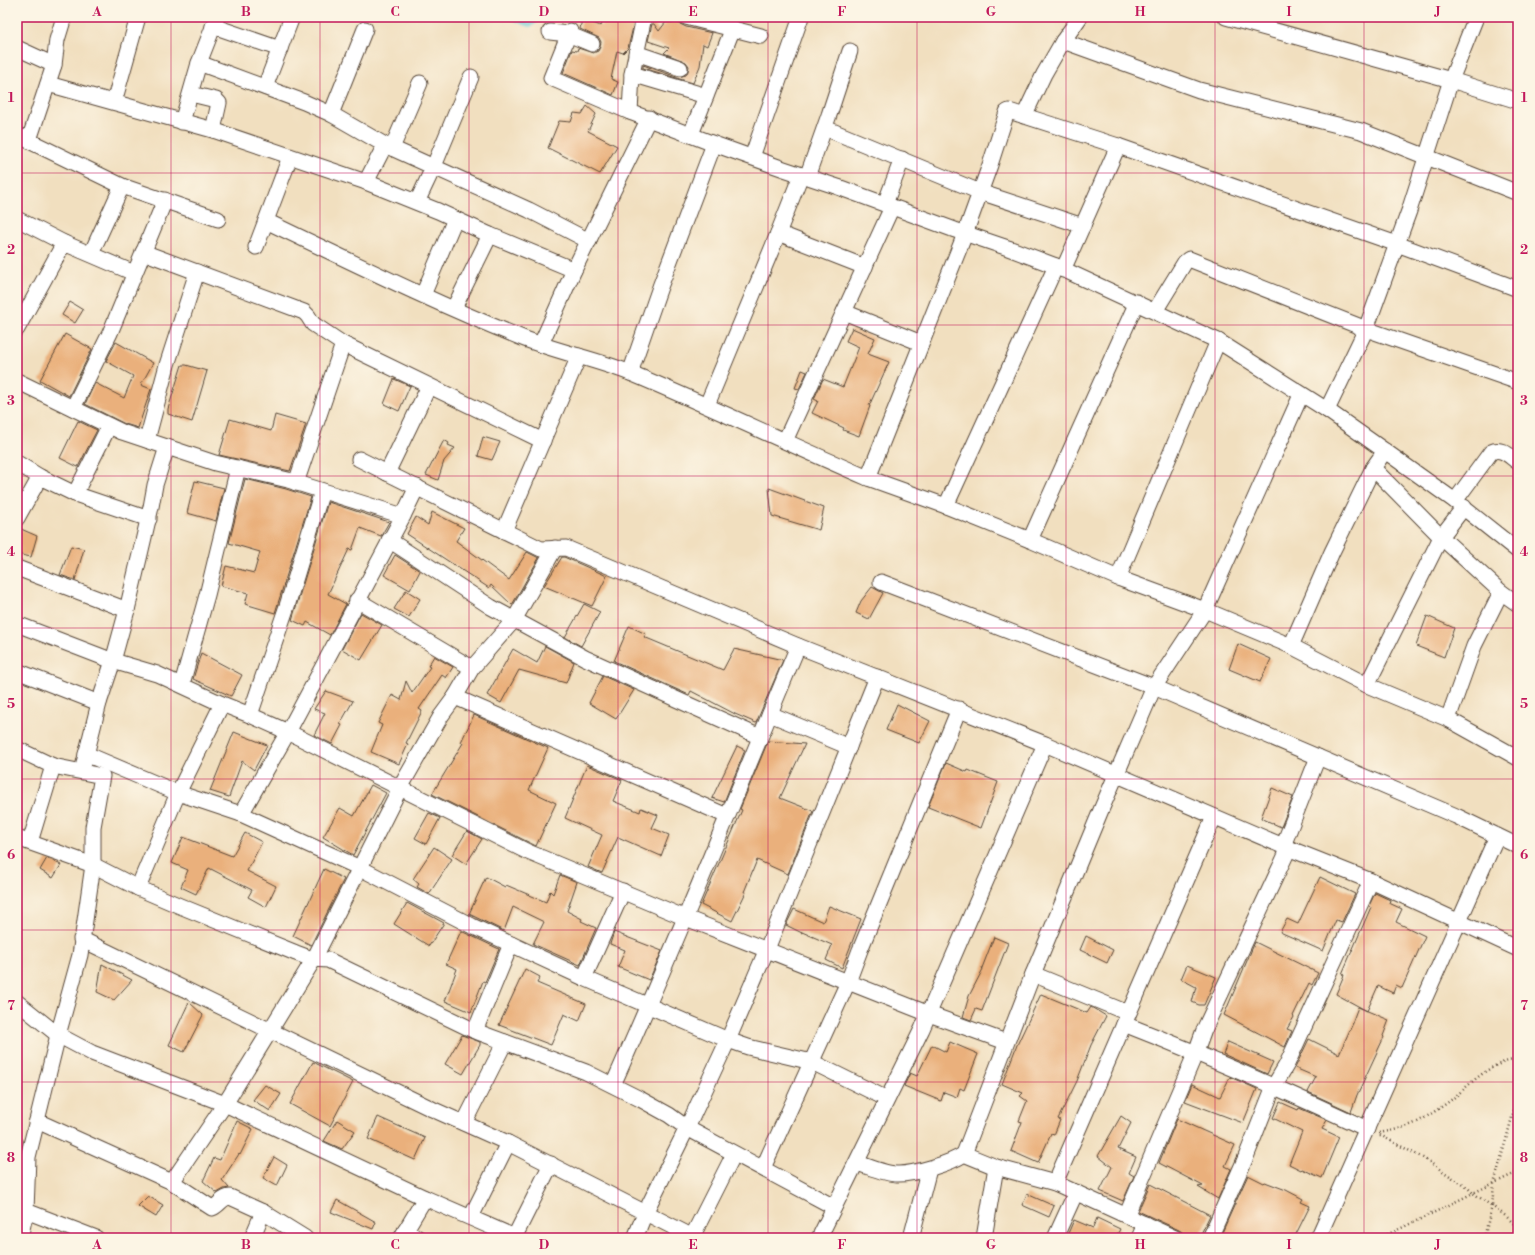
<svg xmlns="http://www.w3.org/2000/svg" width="1535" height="1255" viewBox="0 0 1535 1255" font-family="'Libre Bodoni',serif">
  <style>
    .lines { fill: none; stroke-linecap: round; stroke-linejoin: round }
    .stream { stroke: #58c4d1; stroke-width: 4.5 }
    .building { fill: #eab07c }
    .street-casing { stroke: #564536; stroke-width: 17 }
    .path { stroke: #564536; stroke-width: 2.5; stroke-dasharray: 1 3; stroke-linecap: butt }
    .street { stroke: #fff; stroke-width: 15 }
    .grid { fill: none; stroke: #c2185b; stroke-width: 1; stroke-opacity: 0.55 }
    .neatline { fill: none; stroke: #c2185b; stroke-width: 1.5 }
    .grid-label { font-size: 13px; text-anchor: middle; font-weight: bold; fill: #c2185b }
  </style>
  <rect width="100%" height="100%" fill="#fcf5e5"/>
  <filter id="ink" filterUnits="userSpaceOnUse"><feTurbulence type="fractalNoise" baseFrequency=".025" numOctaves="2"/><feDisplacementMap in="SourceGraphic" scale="8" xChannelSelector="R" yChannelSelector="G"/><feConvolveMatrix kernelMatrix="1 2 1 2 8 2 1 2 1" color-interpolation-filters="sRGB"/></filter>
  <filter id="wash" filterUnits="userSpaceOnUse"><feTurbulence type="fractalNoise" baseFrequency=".012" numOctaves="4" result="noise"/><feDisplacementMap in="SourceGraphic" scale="16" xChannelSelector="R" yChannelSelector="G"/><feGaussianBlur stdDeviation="0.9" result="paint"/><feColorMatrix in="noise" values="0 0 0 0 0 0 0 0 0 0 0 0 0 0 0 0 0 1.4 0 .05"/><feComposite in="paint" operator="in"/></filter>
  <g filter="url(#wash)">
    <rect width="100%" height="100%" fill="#f1dfbf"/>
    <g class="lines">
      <path class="stream" d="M510,17L530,25L542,17"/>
    </g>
    <g id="blocks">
      <g class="building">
        <path d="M605,17H632L631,23H634L628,48L623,53L617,51L611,79L618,82L613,95L563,73L572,50L577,51L578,48L593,53L598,51L600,47L601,42L599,38L580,29L582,19L601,26Z"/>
        <path d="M666,22H676L686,27L712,33L707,46L703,44L700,66L693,83L643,68V65L677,77L686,75L688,71L689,66L686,62L664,53L669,48L648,41L652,24H654L659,31Z"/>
        <path d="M587,106L596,114L588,131L617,146L600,174L548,148L559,121L571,122L574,113L582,114Z"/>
        <path d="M70,302L83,310L75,323L62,315Z"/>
        <path d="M852,328L875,338L868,354L889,362L869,406H870L859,436L843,430L844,428L812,413L818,401L814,399L823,379L843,387L859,347L846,341Z"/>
        <path d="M65,334L92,349L69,396L40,380Z"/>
        <path d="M116,342L153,363L141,385L151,389L138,428L125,424L85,404L95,383L124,398L133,376L106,361Z"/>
        <path d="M182,365H186L207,371L192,422L168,414V409Z"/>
        <path d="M802,370L807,372L799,389L795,388Z"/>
        <path d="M394,379L410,386L399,411L384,404Z"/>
        <path d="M275,415L306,424L290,471L219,455L230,419L271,431Z"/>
        <path d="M78,421L97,430L78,467L60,458Z"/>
        <path d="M483,437L500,442L492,460L478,456Z"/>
        <path d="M444,440L449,443L448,445L455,448L444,461L438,480L426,475Z"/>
        <path d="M245,479L286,489L311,497L275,613L245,604L248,593L221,586L226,566L254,573L260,552L229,543Z"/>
        <path d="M195,481L224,488L216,521L187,513Z"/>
        <path d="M769,488L824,508L819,530L772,516Z"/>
        <path d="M328,502L389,522L381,536L360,528L352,550L349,549L328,594L346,604L330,635L307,622L305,626L292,620Z"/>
        <path d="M432,512L464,528L456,541L509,580L527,552L539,558L512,605L491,585L489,588L407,534L416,517L428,525Z"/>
        <path d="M21,529L37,536L31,557L17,554V538Z"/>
        <path d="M71,546L84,549L75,580L60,575Z"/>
        <path d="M395,555L420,571L410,590L384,575Z"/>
        <path d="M562,557H564L607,576L592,606L544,586Z"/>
        <path d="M872,587L883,593L869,619L856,613L861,601Z"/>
        <path d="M406,590L420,599L409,617L394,609Z"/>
        <path d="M584,604L600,612L581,646L565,637Z"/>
        <path d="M361,613L382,625L361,660L342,649Z"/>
        <path d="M1427,616L1454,628L1444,657L1416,646Z"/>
        <path d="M629,626L646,634L644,637L723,670L734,649L783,660L756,723L735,714L691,691L689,695L614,661Z"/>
        <path d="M1238,644L1271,659L1260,682L1229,669Z"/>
        <path d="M545,646L574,662L566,683L519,670L501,703L487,695L513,649L537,663Z"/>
        <path d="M201,653L242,675L231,696L193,679Z"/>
        <path d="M434,656L453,667L446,678L442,675L419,709L422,711L406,743L408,744L399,764L371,752L382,725L378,723L392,695L401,700L406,681L412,693L430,667L428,666Z"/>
        <path d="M603,676L634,690L616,719L589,703Z"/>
        <path d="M326,691L353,701L340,724L342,725L332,744L314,735L325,713L314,709Z"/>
        <path d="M897,704L930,721L919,743L886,730Z"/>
        <path d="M474,715L548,748L529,790L556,803L536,846L432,794L463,743L461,742Z"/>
        <path d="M234,732L267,745L254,770L242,761L229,797L210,791Z"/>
        <path d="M768,741L805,744L780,798L813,811L788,874L757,860L744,892H746L732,921L701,905L742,810L740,809Z"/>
        <path d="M737,746L745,750L724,802L712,798Z"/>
        <path d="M946,763L967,772L968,770L998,782L981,828L928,807Z"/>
        <path d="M587,765L622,780L613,801L640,812L641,808L658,815L652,828L669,835L661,856L618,837L602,873L588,867L602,835L565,818Z"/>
        <path d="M371,785L386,793L353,855L323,837L340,808L354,816Z"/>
        <path d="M1272,788L1293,797L1281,827L1261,818Z"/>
        <path d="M429,813L440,818L426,844L415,838Z"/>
        <path d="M467,831L482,839L466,864L452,855Z"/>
        <path d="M245,833L262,842L247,871L276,886L266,907L248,897L252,890L209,868L196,894L181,887L188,870L172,863L183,837L232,856Z"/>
        <path d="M434,847L452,859L429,894L417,887L419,884L413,879Z"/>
        <path d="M47,858L61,865L53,878L40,870Z"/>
        <path d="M324,869L344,879L311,945L293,936Z"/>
        <path d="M560,875L577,882L567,911L582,919L581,921L596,928L580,965L533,944L544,922L513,907L504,931L469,914L486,877L505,887L506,885L546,902L550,891L553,894Z"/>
        <path d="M1320,877L1355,894L1342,922L1336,920L1323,951L1280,932L1287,919L1298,924Z"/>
        <path d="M1375,893L1390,900L1389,903L1402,909L1396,922L1425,936L1402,988L1396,985L1393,993L1378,986L1367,1011L1336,994L1344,975L1342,974L1371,907L1369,906Z"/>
        <path d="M407,903L444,923L429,946L394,924Z"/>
        <path d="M829,906L861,919L842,968L826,960L832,945L802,932V933L786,925L794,909L823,922Z"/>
        <path d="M461,931L499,949L485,982L483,981L471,1012L445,1001L457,969L446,964Z"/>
        <path d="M614,932L662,951L649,980L618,967L625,950L610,944Z"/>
        <path d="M1086,936L1113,950L1107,963L1080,950Z"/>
        <path d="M994,937L1008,943L982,1011L976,1009L971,1020L963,1017L969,996L983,969L982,968Z"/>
        <path d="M1255,942L1318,973L1312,985L1309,983L1293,1016L1294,1017L1287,1029L1292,1031L1285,1047L1224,1015Z"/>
        <path d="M102,964L132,980L114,1000L97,992Z"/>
        <path d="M1187,965L1216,977L1204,1005H1199L1192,1002L1196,987L1181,979Z"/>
        <path d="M525,969L540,977L537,983L586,1004L579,1021L564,1014L551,1045L499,1025Z"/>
        <path d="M1041,994L1087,1013L1091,1007L1106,1016L1091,1045L1077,1081L1058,1119L1060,1120L1054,1135L1051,1134L1038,1163L1011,1151L1022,1122L1019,1121L1027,1101L1020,1096L1023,1093L1002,1084L1017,1045Z"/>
        <path d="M189,1002L203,1015L184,1052L169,1045Z"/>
        <path d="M1358,1007L1389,1020L1383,1036L1384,1037L1357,1095L1351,1112L1308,1092L1316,1077L1295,1068L1309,1039L1339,1054L1353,1023H1352Z"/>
        <path d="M462,1035L480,1042V1045L463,1074L445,1064Z"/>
        <path d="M950,1042L978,1054L964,1090L960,1088L957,1097L944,1092L941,1101L904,1086L910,1073L917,1076L932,1045L946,1052Z"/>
        <path d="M1228,1042L1273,1062L1267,1074L1223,1054Z"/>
        <path d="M313,1062L353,1082L330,1126L290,1104Z"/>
        <path d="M1230,1077L1257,1089L1243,1123L1185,1101L1192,1084L1220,1097Z"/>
        <path d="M265,1085L281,1094L270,1111L253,1100Z"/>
        <path d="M1280,1102L1298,1110L1299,1108L1327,1120L1322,1129L1339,1137L1322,1178L1302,1169L1301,1170L1289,1164L1302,1132L1273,1118Z"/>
        <path d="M1121,1116L1131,1123L1118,1149L1136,1157L1129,1173L1134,1176L1123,1201L1100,1191L1112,1167L1098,1156Z"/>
        <path d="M378,1117L425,1138L415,1160L368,1139Z"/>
        <path d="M1177,1119L1235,1145L1225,1166L1231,1169L1218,1199L1198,1187L1203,1186L1159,1163Z"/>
        <path d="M337,1120L355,1131L342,1149L324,1141Z"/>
        <path d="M237,1121L253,1129L240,1155L239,1154L222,1180L229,1188L224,1189L217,1193L203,1181L214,1158L220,1160Z"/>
        <path d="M274,1157L287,1165L277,1186L263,1178Z"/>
        <path d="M1248,1175L1264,1183L1265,1182L1286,1190L1303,1199L1301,1202L1310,1206L1294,1238L1220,1237Z"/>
        <path d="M1150,1184L1210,1215L1199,1238L1184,1237L1182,1232L1179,1230L1138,1211Z"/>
        <path d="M1027,1194L1054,1206L1049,1217L1022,1205Z"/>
        <path d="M148,1196L163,1205L156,1217L138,1206Z"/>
        <path d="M337,1200L376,1222L373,1229L331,1212Z"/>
        <path d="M1097,1218L1120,1229L1116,1237L1117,1238H1066L1074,1220L1093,1228Z"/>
      </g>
    </g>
  </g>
  <g filter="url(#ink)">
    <use href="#blocks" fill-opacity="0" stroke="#564536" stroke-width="1"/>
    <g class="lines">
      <g class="street-casing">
        <g id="street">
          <path d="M686,17L761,36"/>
          <path d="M1226,17L1451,80L1518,101"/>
          <path d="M213,26L280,49"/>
          <path d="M570,31L551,78L630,112L714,144L784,169L838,187L955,230L1008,248L1056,266L1218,341L1327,410L1385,451L1455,501L1518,551"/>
          <path d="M550,32L568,34L592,44"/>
          <path d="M1063,41L1199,90L1361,131L1518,193"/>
          <path d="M17,48L54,65"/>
          <path d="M636,53L680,68"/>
          <path d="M199,63L304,102L331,114L385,145L529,210L589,241"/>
          <path d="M632,74L706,96"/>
          <path d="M48,84L213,130L366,182L438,211L490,235L574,270"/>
          <path d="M265,87L292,17"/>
          <path d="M191,94L216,100L219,103L213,130"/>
          <path d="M114,102L138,17"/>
          <path d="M630,112L632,74L644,17"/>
          <path d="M331,114L365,29"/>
          <path d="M1024,116L1044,74L1063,41L1080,17"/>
          <path d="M182,122L199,63L217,17"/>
          <path d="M825,128L980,192L1083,226"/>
          <path d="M691,134L733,28"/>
          <path d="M17,135L122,186L218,219"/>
          <path d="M29,140L54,65L57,40L64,17"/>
          <path d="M392,148L420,83"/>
          <path d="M752,157L801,17"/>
          <path d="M807,177L829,115L850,51"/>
          <path d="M366,182L385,145"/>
          <path d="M417,202L434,166L471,77"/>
          <path d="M885,204L902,159"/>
          <path d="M17,219L64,243L134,273"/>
          <path d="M266,221C350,261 434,303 520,337C557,352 596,359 633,374C712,407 789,444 868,478"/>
          <path d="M778,233L865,267"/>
          <path d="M256,247L290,157"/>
          <path d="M143,252L304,312L308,316L313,324L343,344L543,441"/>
          <path d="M91,254L122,186"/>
          <path d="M1063,270L1118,146"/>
          <path d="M423,295L455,219"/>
          <path d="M454,308L490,235"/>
          <path d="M1155,311L1185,262L1189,259L1366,329L1518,382"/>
          <path d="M844,312L921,343"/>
          <path d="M17,329L64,243"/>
          <path d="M541,344L574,270L649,118"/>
          <path d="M630,373L660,287L714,144"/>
          <path d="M17,381L122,432L215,463L288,480L403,516"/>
          <path d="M707,405L773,246L801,175"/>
          <path d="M73,408L110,333L165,200"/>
          <path d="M1327,410L1366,329L1409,211L1451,80L1476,17"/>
          <path d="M147,440L167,365L197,272"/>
          <path d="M785,441L892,207"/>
          <path d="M359,459L541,549L566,548L798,646L1045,744"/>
          <path d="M17,463L40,477L75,494L149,519"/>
          <path d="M1373,468L1441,537L1501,592L1518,604"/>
          <path d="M387,473L429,386"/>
          <path d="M296,483L343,344"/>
          <path d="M75,494L109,426"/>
          <path d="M1455,501L1491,452C1502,447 1509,456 1518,462"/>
          <path d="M946,506L1056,266"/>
          <path d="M1464,507L1441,537L1367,685L1448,719L1474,646L1501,592"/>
          <path d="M17,518L40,477"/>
          <path d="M504,531L579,356"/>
          <path d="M389,540L491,607L585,658L760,737"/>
          <path d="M1030,540L1137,302"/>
          <path d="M17,568L127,610"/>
          <path d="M1118,578L1218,341"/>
          <path d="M881,582L1154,687L1456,816L1518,846"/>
          <path d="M357,600L472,668"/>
          <path d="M22,626L113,661L157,674L222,704L250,715L288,732L528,852L686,918L929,1014L1006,1042"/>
          <path d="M1291,646L1332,552L1373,468L1385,451"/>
          <path d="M17,671L99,703"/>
          <path d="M182,684L207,595L238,468"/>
          <path d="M1367,685L1291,646L1205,610L1118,578L1030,540L946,506L868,478L965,234L990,165L1007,112L1009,111L1118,146L1397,244L1518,289"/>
          <path d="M455,697L727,816"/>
          <path d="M770,714L849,747"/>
          <path d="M250,715L288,603L322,491"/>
          <path d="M1448,719L1518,758"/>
          <path d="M17,749L53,766L102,776L93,827V865L80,955L58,1035L17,1002"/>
          <path d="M86,754L178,793L241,814L360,868L472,926L584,978L728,1040L748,1047L812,1062L887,1099"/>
          <path d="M84,763L99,703L113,661L127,610L151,507L155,485L167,447"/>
          <path d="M241,814L288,732L403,516L417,487"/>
          <path d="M17,838L93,865L138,888L180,906L296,953L312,959L328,960L475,1031L586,1072L640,1099L669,1115L687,1128L834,1207"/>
          <path d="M30,842L53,766"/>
          <path d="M1283,846L1318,757"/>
          <path d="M138,888L178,793L222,704"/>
          <path d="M81,939L432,1109L508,1143L695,1238"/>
          <path d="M1033,974L1128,1013"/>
          <path d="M584,978L623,891"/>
          <path d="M1124,1024C1206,1056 1286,1091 1367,1129"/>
          <path d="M475,1031L511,944"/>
          <path d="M613,1085C678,940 737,792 798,646"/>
          <path d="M37,1121L172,1182L212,1208C219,1206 222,1197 230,1197L263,1212L305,1238"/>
          <path d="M464,1123L505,1042"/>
          <path d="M964,1154L996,1167L1055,1183L1175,1238"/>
          <path d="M857,1163C867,1166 886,1174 896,1174C912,1175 952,1163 964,1154L1033,974L1101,810L1154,687L1205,610L1301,395"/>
          <path d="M763,1168L848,982L860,950L959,709"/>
          <path d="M172,1182L225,1104L314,959L400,788L441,716L455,697L472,668L514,620L555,548"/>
          <path d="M1055,1183L1214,817"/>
          <path d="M17,1210L26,1211L96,1238"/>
          <path d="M1127,1214L1196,1052L1204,1030L1289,848"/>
          <path d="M471,1217L508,1143"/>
          <path d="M405,1231L418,1238"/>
          <path d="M692,1237L734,1154"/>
          <path d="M20,1238L26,1211L28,1157L58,1035L92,1053L225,1104L425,1198L517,1238"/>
          <path d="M252,1238L263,1212"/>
          <path d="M401,1238L425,1198"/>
          <path d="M514,1238L551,1164"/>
          <path d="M635,1238L645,1213L687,1128L728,1040L767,949L877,677"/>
          <path d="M819,1238L922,1029L1045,744L1283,846L1371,881L1518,949"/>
          <path d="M911,1238L929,1169"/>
          <path d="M984,1238L996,1167"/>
          <path d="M1055,1238L1076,1192"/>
          <path d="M1139,1238L1145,1224"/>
          <path d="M1210,1238L1246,1157L1274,1086L1287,1064L1371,881"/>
          <path d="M1318,1238L1497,836"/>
        </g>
      </g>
      <g class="path">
        <path d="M1379,1133C1395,1130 1409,1127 1423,1119C1432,1113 1442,1107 1451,1100C1470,1085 1491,1060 1518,1060"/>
        <path d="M1380,1135L1423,1158L1468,1188L1473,1193L1518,1172"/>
        <path d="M1380,1238L1431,1214L1473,1193L1492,1206L1494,1184L1518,1095"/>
        <path d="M1484,1238L1492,1206L1507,1217L1518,1228"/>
      </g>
      <use href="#street" class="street"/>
    </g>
  </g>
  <path class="grid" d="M171,17V1238M320,17V1238M469,17V1238M618,17V1238M768,17V1238M917,17V1238M1066,17V1238M1215,17V1238M1364,17V1238M17,173H1518M17,325H1518M17,476H1518M17,628H1518M17,779H1518M17,930H1518M17,1082H1518"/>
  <rect width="1535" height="1255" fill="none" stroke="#fcf5e5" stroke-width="44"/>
  <rect x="22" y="22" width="1491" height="1211" class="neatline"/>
  <g class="grid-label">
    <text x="97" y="16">A</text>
    <text x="246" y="16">B</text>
    <text x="395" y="16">C</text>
    <text x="544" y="16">D</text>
    <text x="693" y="16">E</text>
    <text x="842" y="16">F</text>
    <text x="991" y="16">G</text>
    <text x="1140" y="16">H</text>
    <text x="1289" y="16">I</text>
    <text x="1438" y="16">J</text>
    <text x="11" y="102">1</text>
    <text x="1524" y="102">1</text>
    <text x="11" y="254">2</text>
    <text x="1524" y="254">2</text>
    <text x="11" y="405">3</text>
    <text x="1524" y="405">3</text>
    <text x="11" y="556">4</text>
    <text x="1524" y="556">4</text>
    <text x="11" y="708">5</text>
    <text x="1524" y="708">5</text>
    <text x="11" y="859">6</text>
    <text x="1524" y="859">6</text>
    <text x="11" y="1010">7</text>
    <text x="1524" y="1010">7</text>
    <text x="11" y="1162">8</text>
    <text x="1524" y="1162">8</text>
    <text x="97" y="1249">A</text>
    <text x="246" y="1249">B</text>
    <text x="395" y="1249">C</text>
    <text x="544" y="1249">D</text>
    <text x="693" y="1249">E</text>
    <text x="842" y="1249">F</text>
    <text x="991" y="1249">G</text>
    <text x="1140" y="1249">H</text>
    <text x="1289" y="1249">I</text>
    <text x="1438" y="1249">J</text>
  </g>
</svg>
